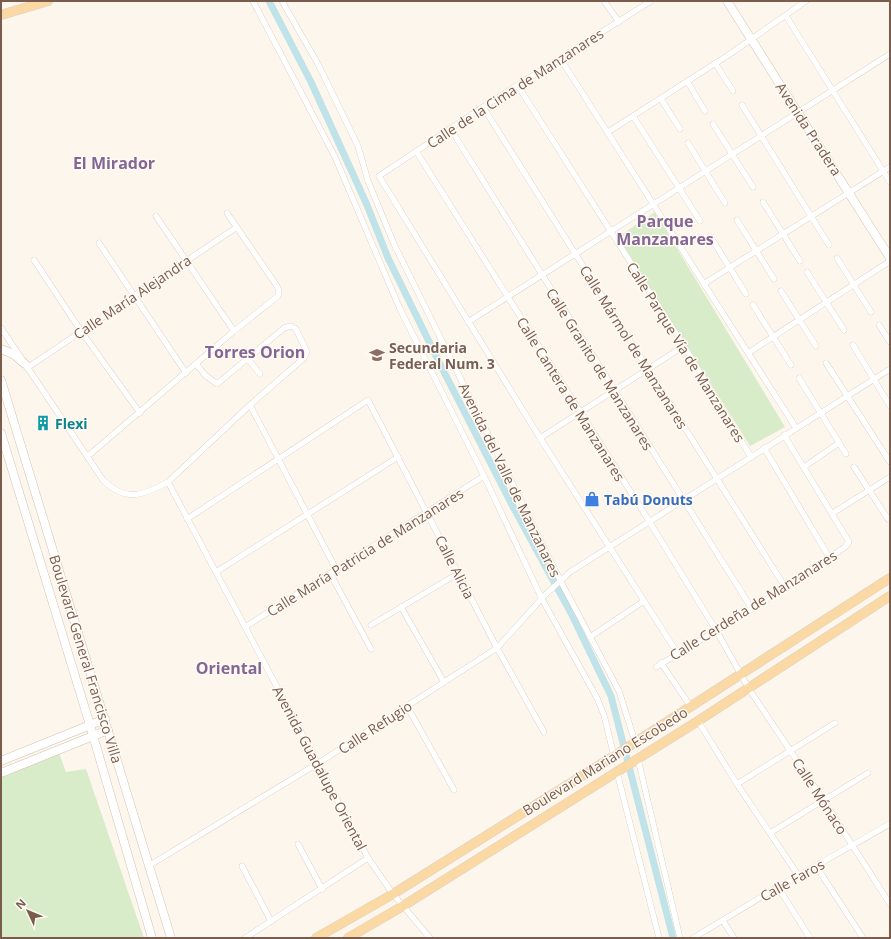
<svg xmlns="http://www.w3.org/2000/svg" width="891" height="939" viewBox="0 0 891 939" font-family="'Open Sans',sans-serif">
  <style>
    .green { fill: #d8ecc9 }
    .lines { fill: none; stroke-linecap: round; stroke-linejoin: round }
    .canal { stroke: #bfe3e8; stroke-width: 7 }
    .street-casing { stroke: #d1beb0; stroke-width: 6 }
    .secondary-casing { stroke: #d6c0b0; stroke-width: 9 }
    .primary-casing { stroke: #dad1cd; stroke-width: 10 }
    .street { stroke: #fff; stroke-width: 5.5 }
    .secondary { stroke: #fff; stroke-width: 8 }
    .primary { stroke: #fbd9a5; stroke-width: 9 }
    .labels { text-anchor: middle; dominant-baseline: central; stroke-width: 3; stroke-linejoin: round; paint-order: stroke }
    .street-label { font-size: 14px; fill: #7a5c4d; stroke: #fffaf3 }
    .education-label { font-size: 14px; font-weight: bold; fill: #785e54; stroke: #fffaf3; text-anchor: start }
    .culture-label { font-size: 14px; font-weight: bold; fill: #0d838f; stroke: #fffaf3; text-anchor: start }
    .shop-label { font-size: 14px; font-weight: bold; fill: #366cbe; stroke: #fffaf3; text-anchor: start }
    .quarter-label { font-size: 16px; font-weight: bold; fill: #846695; stroke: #fffaf3 }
  </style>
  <rect width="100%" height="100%" fill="#fdf6ec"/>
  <g class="green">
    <path d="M655,212L785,427L750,446L618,237Z"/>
    <path d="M59,753L66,772L86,769L144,938H1V776Z"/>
  </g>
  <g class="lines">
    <path class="canal" d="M269,1L311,82L367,205L388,258L443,370L511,503L571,613L611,696L673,938"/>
    <g class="street-casing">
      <g id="street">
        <path d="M253,1L335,157L400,309L484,476L542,599L597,698L604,715L614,756"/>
        <path d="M282,1L318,64L358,146L368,181L394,244L560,580L619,691L635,742"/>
        <path d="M604,1L619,22"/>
        <path d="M651,1L483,107L379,176L540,438L678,654"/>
        <path d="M786,16L890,182"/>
        <path d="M560,58L796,428"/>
        <path d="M715,63L733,91"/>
        <path d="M687,81L705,111"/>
        <path d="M518,86L684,346L751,457"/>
        <path d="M661,99L680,129"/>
        <path d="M742,105L829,245"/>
        <path d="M483,107L785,587"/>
        <path d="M633,116L700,221"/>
        <path d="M713,124L753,187"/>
        <path d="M450,128L752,609"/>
        <path d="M608,132L730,54L806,1"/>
        <path d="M688,143L725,203"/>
        <path d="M416,151L649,521L716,630L749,689L824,801L890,904"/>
        <path d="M763,202L800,261"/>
        <path d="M156,216L234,331"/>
        <path d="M737,220L774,279"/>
        <path d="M710,236L746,294"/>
        <path d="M99,243L186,373"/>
        <path d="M837,258L871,312"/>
        <path d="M34,260L81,331L140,413"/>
        <path d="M807,272L844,330"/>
        <path d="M705,283L890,167"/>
        <path d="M781,291L816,346"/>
        <path d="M753,305L791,365"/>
        <path d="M468,322L890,54"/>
        <path d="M879,325L890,342"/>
        <path d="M1,328L103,480C125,502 143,496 168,482L250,405L304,358L307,352L296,329L291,326L284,328L217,384L205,375L196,364"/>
        <path d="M853,345L890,406"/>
        <path d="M748,353L890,261"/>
        <path d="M248,359L260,374"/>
        <path d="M826,363L890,462"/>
        <path d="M27,368L237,227"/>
        <path d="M799,378L846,454"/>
        <path d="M250,405L337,571"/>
        <path d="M540,438L684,346"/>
        <path d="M764,448L829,557"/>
        <path d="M88,456L234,331L278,296L279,291L277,286L227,213"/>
        <path d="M804,467L839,443"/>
        <path d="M854,467L888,519"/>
        <path d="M168,482L368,858L393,894L430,938"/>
        <path d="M833,513L890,477"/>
        <path d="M187,519L368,400L497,648L544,732"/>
        <path d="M216,572L398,457"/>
        <path d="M331,575L371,649"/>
        <path d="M401,607L444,682"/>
        <path d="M371,625L459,573"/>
        <path d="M245,627L484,476"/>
        <path d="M590,637L644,601"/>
        <path d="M661,663L691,707"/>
        <path d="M656,667L752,609L845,547L849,542L784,435"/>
        <path d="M407,706L454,790"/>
        <path d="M698,721L737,784L798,875"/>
        <path d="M638,759L680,938"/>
        <path d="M617,772L659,938"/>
        <path d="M737,784L835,723"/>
        <path d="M770,833L868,773"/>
        <path d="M298,844L322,889"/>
        <path d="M150,865L317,764L497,648L545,595L570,572L890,369"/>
        <path d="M242,866L271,921"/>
        <path d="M816,866L863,938"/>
        <path d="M778,887L810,938"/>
        <path d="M723,921L734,938"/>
        <path d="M245,938L368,858"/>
        <path d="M693,938L778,887L890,824"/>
      </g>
    </g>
    <g class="secondary-casing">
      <g id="secondary">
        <path d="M727,1L890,258"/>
        <path d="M1,349L13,354L25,364"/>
        <path d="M1,380L171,938"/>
        <path d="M1,433L90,725L152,938"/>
        <path d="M1,761L105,719"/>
        <path d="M1,773L108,730"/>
      </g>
    </g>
    <g class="primary-casing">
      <g id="primary">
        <path d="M1,15L48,1"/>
        <path d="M316,938L393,894L614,756L890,578"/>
        <path d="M348,938L403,906L698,721L890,596"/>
      </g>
    </g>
    <use href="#street" class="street"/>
    <use href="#secondary" class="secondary"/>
    <use href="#primary" class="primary"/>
  </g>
  <defs>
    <g id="school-bare" transform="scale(1.2)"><path d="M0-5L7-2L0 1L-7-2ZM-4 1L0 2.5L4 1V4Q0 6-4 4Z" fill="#8d6e63" stroke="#fffaf3" stroke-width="2.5" paint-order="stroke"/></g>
    <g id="building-bare" transform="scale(1.2)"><path d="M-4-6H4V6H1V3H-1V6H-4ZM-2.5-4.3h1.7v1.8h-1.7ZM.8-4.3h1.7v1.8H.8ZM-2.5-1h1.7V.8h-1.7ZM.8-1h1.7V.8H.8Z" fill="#0f9aa8" stroke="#fffaf3" stroke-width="2.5" paint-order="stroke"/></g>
    <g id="shop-bare" transform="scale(1.2)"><path d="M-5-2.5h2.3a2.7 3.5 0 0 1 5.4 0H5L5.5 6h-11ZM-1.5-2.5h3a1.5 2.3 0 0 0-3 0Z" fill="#3f7fe0" stroke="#fffaf3" stroke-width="2.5" paint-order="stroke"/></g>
  </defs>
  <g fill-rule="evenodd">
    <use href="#school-bare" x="377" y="355"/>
    <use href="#building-bare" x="43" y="423"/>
    <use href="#shop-bare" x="592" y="499"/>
  </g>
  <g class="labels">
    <g class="street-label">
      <text transform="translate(515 88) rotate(-33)">Calle de la Cima de Manzanares</text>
      <text transform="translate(809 129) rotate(57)">Avenida Pradera</text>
      <text transform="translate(132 297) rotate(-34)">Calle María Alejandra</text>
      <text transform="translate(634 347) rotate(58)">Calle Mármol de Manzanares</text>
      <text transform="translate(686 352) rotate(58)">Calle Parque Vía de Manzanares</text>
      <text transform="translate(600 369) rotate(58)">Calle Granito de Manzanares</text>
      <text transform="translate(571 399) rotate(58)">Calle Cantera de Manzanares</text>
      <text transform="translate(510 480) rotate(64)">Avenida del Valle de Manzanares</text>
      <text transform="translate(365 552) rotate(-32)">Calle María Patricia de Manzanares</text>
      <text transform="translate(455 567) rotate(63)">Calle Alicia</text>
      <text transform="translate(753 605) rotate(-32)">Calle Cerdeña de Manzanares</text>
      <text transform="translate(86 659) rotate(73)">Boulevard General Francisco Villa</text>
      <text transform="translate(375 727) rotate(-33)">Calle Refugio</text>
      <text transform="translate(605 761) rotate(-32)">Boulevard Mariano Escobedo</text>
      <text transform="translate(320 768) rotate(62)">Avenida Guadalupe Oriental</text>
      <text transform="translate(820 796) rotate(57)">Calle Mónaco</text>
      <text transform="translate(792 880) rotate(-29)">Calle Faros</text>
    </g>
    <g class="education-label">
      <text x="389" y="347">Secundaria<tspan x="389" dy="16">Federal Num. 3</tspan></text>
    </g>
    <g class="culture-label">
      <text x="55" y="423">Flexi</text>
    </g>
    <g class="shop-label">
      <text x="604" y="499">Tabú Donuts</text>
    </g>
    <g class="quarter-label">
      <text x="114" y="163">El Mirador</text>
      <text x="665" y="221">Parque<tspan x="665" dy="18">Manzanares</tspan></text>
      <text x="255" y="352">Torres Orion</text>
      <text x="229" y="668">Oriental</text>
    </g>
  </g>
  <rect width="891" height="939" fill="none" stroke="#7a5c4d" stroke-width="4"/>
  <g transform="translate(28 911) rotate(314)" stroke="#fffaf3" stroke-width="3" paint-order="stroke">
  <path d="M0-3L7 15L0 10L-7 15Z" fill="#7a5c4d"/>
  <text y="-6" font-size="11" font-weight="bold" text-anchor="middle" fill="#7a5c4d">N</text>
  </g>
</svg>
